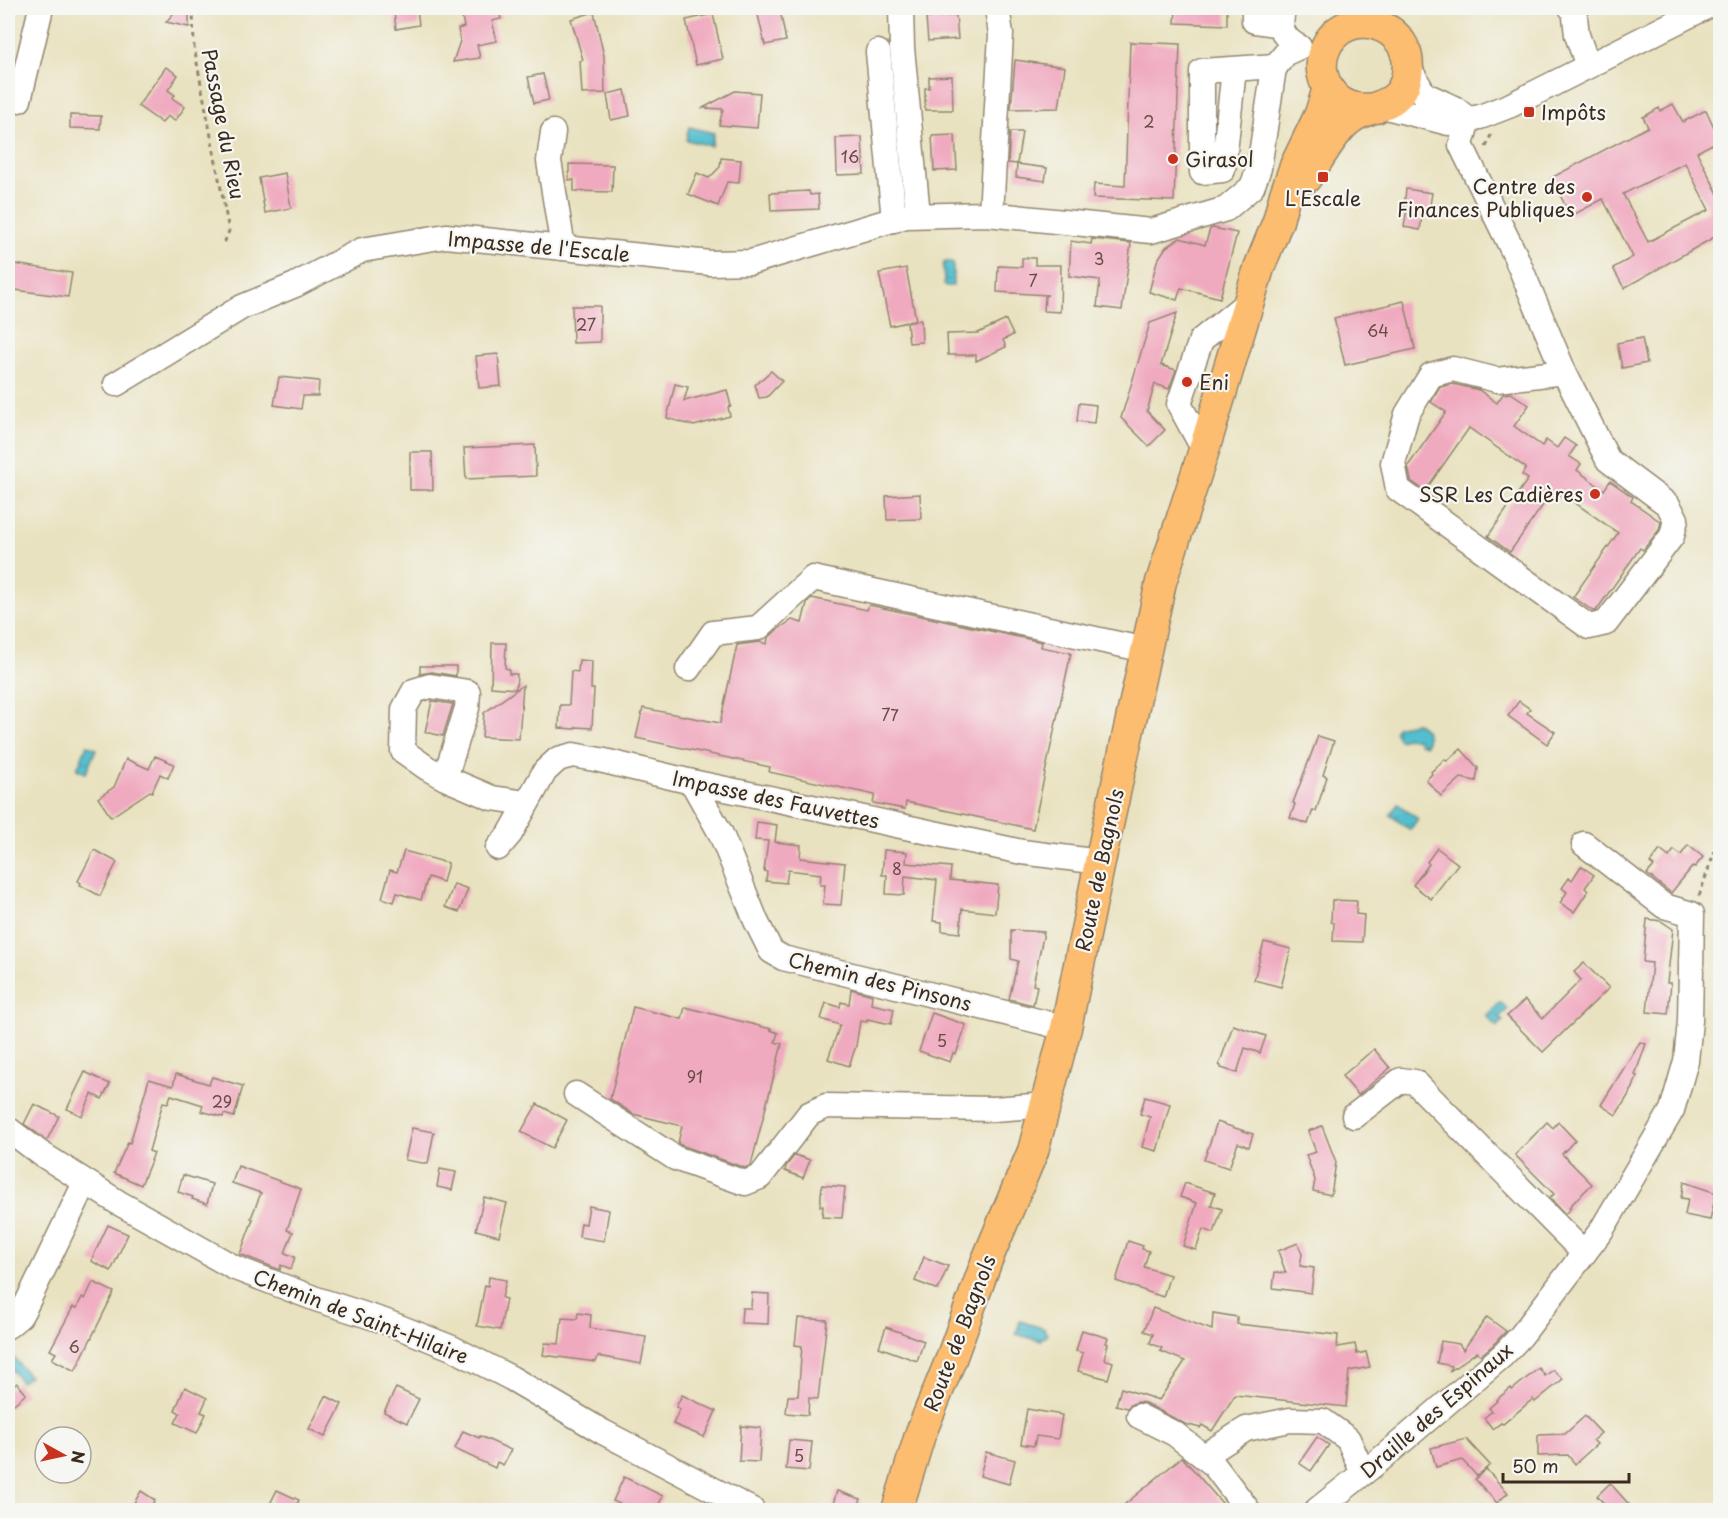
<svg xmlns="http://www.w3.org/2000/svg" width="1728" height="1518" viewBox="0 0 1728 1518" font-family="'Playpen Sans',sans-serif">
  <style>
    .water { fill: url(#water-ripples); stroke: #477476; stroke-width: 1.5 }
    .building { fill: #f0aac0; fill-rule: evenodd }
    .lines { fill: none; stroke-linecap: round; stroke-linejoin: round }
    .minor-casing { stroke: #92866f; stroke-width: 27 }
    .major-casing { stroke: #92866f; stroke-width: 33 }
    .path { stroke: #92866f; stroke-width: 3; stroke-dasharray: 4.5 4.5; stroke-linecap: butt }
    .minor { stroke: #fff; stroke-width: 24 }
    .major { stroke: #fcbd6f; stroke-width: 30 }
    .poi-dot { fill: #c8321e; stroke: #f6f6f2; stroke-width: 2 }
    .labels { text-anchor: middle; dominant-baseline: central; stroke-width: 4.5; stroke-linejoin: round; paint-order: stroke }
    .number-label { font-size: 16px; fill: #684a46 }
    .poi-label { font-size: 20px; fill: #3b2a1e; stroke: #f6f6f2; text-anchor: start }
    .street-label { font-size: 20px; fill: #3b2a1e; stroke: #f6f6f2 }
  </style>
  <defs>
    <pattern id="water-ripples" width="26" height="14" patternUnits="userSpaceOnUse" patternTransform="scale(1.5)"><rect width="26" height="14" fill="#53bece"/><path d="M2 4q2-2 4 0t4 0M15 11q2-2 4 0t4 0" fill="none" stroke="#469ba7"/></pattern>
  </defs>
  <rect width="100%" height="100%" fill="#f6f6f2"/>
  <filter id="ink" filterUnits="userSpaceOnUse"><feTurbulence type="fractalNoise" baseFrequency=".0167" numOctaves="2"/><feDisplacementMap in="SourceGraphic" scale="12" xChannelSelector="R" yChannelSelector="G"/><feConvolveMatrix kernelMatrix="1 2 1 2 8 2 1 2 1" color-interpolation-filters="sRGB"/></filter>
  <filter id="wash" filterUnits="userSpaceOnUse"><feTurbulence type="fractalNoise" baseFrequency=".008" numOctaves="4" result="noise"/><feDisplacementMap in="SourceGraphic" scale="24" xChannelSelector="R" yChannelSelector="G"/><feGaussianBlur stdDeviation="1.35" result="paint"/><feColorMatrix in="noise" values="0 0 0 0 0 0 0 0 0 0 0 0 0 0 0 0 0 1.4 0 .05"/><feComposite in="paint" operator="in"/></filter>
  <g filter="url(#wash)">
    <rect width="100%" height="100%" fill="#e9e2c0"/>
    <g class="water">
      <path d="M689,127L714,133L711,146L686,140Z"/>
      <path d="M945,262H951L953,264V286H946L944,284L943,265Z"/>
      <path d="M1416,723C1425,727 1430,735 1426,745L1419,743V740L1406,738L1399,740L1396,735L1395,730L1398,726Z"/>
      <path d="M87,745L96,749L86,773L77,769Z"/>
      <path d="M1398,804L1418,819L1410,830L1390,815Z"/>
      <path d="M1500,1002L1508,1009L1499,1017L1503,1021L1497,1027L1486,1016Z"/>
      <path d="M1020,1321L1045,1329L1044,1331L1047,1333L1046,1337L1042,1338L1041,1341L1016,1334Z"/>
      <path d="M10,1358L15,1359L29,1376L21,1382L8,1365Z"/>
    </g>
    <g id="blocks">
      <g class="building">
        <path d="M178,8H189V27L166,22Z"/>
        <path d="M417,8L419,25L396,29L394,11Z"/>
        <path d="M479,8H499L501,19L492,21L497,41L477,45L480,58L453,62L460,41L458,29L464,27L461,12Z"/>
        <path d="M759,8H776L777,11L780,10L786,41L765,45L758,15L761,14Z"/>
        <path d="M1176,8H1227V25L1175,23Z"/>
        <path d="M594,12L604,56L605,93L582,94L580,61L583,60L571,19Z"/>
        <path d="M713,14L723,59L696,65L686,20Z"/>
        <path d="M956,15L958,39L928,41L926,18Z"/>
        <path d="M1130,42L1180,44L1174,201L1093,198L1094,184L1125,186Z"/>
        <path d="M1015,60L1065,67L1059,108L1011,109Z"/>
        <path d="M166,67L178,75L168,90L175,95L172,98L185,107L175,121L167,116L162,123L138,106Z"/>
        <path d="M543,74L549,100L534,103L528,77Z"/>
        <path d="M952,76L953,110H925V88H929V77Z"/>
        <path d="M625,90L630,116L611,120L607,94Z"/>
        <path d="M735,91L760,93L757,128L719,125L723,109L703,108Z"/>
        <path d="M1673,104L1683,122L1706,110L1720,140L1697,152L1720,198V234L1624,288L1613,268L1633,257L1603,199L1571,216L1551,178L1648,127L1643,117L1659,108L1660,111ZM1685,163L1709,210L1648,242L1623,194Z"/>
        <path d="M70,115L101,116L100,129L70,128Z"/>
        <path d="M1010,132H1022L1017,164L1008,163Z"/>
        <path d="M955,135L957,170L934,171L932,136Z"/>
        <path d="M862,137L864,174L837,175L836,138Z"/>
        <path d="M721,158L741,160L739,183L727,182L718,206L688,194L697,173L709,178L720,167Z"/>
        <path d="M569,164L613,165L612,192L574,191V180H569Z"/>
        <path d="M1017,164L1047,168L1045,181L1016,177Z"/>
        <path d="M285,173L291,208L265,213L259,178Z"/>
        <path d="M1406,189L1432,193L1429,211L1423,210L1420,230L1404,227L1407,208L1404,207Z"/>
        <path d="M809,191L810,195L818,194L819,209L771,211L770,193Z"/>
        <path d="M1213,228L1237,233L1220,298L1181,288L1177,300L1149,292L1157,261L1166,247L1180,238L1205,245L1210,229Z"/>
        <path d="M1092,239L1131,243L1122,310L1097,307L1100,280L1069,276L1071,241L1091,244Z"/>
        <path d="M1022,258H1035V265H1061L1060,312L1044,311L1045,296L1048,295L997,292L998,266L1022,267Z"/>
        <path d="M8,263L72,273L68,297L8,289Z"/>
        <path d="M906,268L916,320L890,326L879,273Z"/>
        <path d="M1404,301L1415,349L1345,365L1334,318Z"/>
        <path d="M572,306H600V342L573,343Z"/>
        <path d="M1177,313L1161,365L1176,370L1169,389L1155,384L1147,411L1165,430L1149,446L1121,418L1150,323Z"/>
        <path d="M921,320L922,342L909,343L907,323Z"/>
        <path d="M1006,320L1013,335L1003,340L1006,347L976,361V355H948L947,334L978,333Z"/>
        <path d="M1642,338L1647,363L1622,368L1617,343Z"/>
        <path d="M498,354L501,386L479,388L476,356Z"/>
        <path d="M771,371L782,381L767,397L759,398L755,385Z"/>
        <path d="M279,377L319,381L318,396H303L301,409L274,405Z"/>
        <path d="M675,384L688,387L684,401L727,390L731,406L728,407L730,416L694,426L667,418Z"/>
        <path d="M1453,384L1479,390L1497,403L1503,394L1511,393L1529,405L1514,426L1542,446L1546,440L1557,448L1564,438L1576,446L1569,456L1581,464L1577,470L1604,490L1610,481L1633,497L1631,501L1661,522L1659,530L1643,550L1640,548L1596,611H1593L1573,597L1618,533L1561,493L1556,499L1550,495L1510,552L1488,536L1528,479L1522,475L1526,468L1469,428L1425,491L1411,481L1408,466L1446,412L1431,402L1440,387Z"/>
        <path d="M1079,403L1096,405L1094,423L1077,421Z"/>
        <path d="M535,445L536,476L466,479L464,448Z"/>
        <path d="M410,452H432L433,490H410Z"/>
        <path d="M920,494L921,519L887,520L886,496Z"/>
        <path d="M812,598L867,610L869,605L1042,642L1041,647L1071,653L1033,829L906,802L905,809L873,803L875,795L769,772L770,767L636,738L643,708L720,723L737,645L760,642L767,644L768,638L777,630L792,620L802,623L807,603Z"/>
        <path d="M492,643H506L505,668L509,669V674H517L516,689L491,687Z"/>
        <path d="M579,660L592,661L591,689H594L592,728L576,727L575,729L559,728L560,705H569L571,671L578,672Z"/>
        <path d="M420,666H456V676L432,672L420,674Z"/>
        <path d="M523,685L519,739L482,737L484,713Z"/>
        <path d="M432,701L453,704L443,736L425,732Z"/>
        <path d="M1519,701L1530,709L1527,713L1555,732L1547,744L1508,716Z"/>
        <path d="M1318,736L1334,741L1323,775L1327,777L1316,811L1313,810L1308,824L1290,818L1295,804L1293,803Z"/>
        <path d="M1461,749L1478,768L1476,781L1461,778L1441,796L1426,780L1432,774L1431,772L1445,759L1447,761Z"/>
        <path d="M155,756L174,764L168,778L160,774L152,792L150,791L111,817L98,798L114,787L126,759L149,769Z"/>
        <path d="M757,822L777,825L775,842L801,845L800,858L845,863L841,905L823,904L825,885H820L821,874L788,870L786,883L766,881L767,872L764,871L768,841L755,840Z"/>
        <path d="M1688,845L1703,857L1695,867L1693,866L1671,893L1647,874L1654,866L1650,863L1660,850L1669,857L1674,850L1681,855Z"/>
        <path d="M1437,848L1458,864L1431,899L1413,885L1429,864L1427,862Z"/>
        <path d="M94,850L117,862L100,896L80,885L81,883L78,881Z"/>
        <path d="M884,850L907,852L906,863L951,867L950,880L998,885L995,913L962,909L960,933L942,931V922L933,921L937,880L905,876L904,895L886,894L887,875H882Z"/>
        <path d="M404,851L448,863L443,882L428,877L421,900L397,893L394,902L382,898L390,870L397,872Z"/>
        <path d="M1581,866L1594,875L1585,888L1588,891L1574,912L1560,903L1567,892L1562,888L1569,878L1572,880Z"/>
        <path d="M454,884L468,889L459,912L445,907Z"/>
        <path d="M1332,900L1357,901L1356,914L1364,915L1362,942L1333,941L1334,923L1331,922Z"/>
        <path d="M1647,919L1661,921L1673,929L1667,983H1671L1668,1014L1647,1012L1652,963L1643,962Z"/>
        <path d="M1011,930L1044,932L1033,985L1037,986L1033,1005L1009,999L1018,961L1011,959Z"/>
        <path d="M1264,942L1291,949L1281,987L1254,980Z"/>
        <path d="M1584,963L1609,988L1543,1052L1507,1016L1525,1000L1543,1018L1581,980L1574,972Z"/>
        <path d="M851,989L872,995L871,1004L894,1009L891,1024L867,1019V1022L860,1021L856,1046L849,1066L828,1059L840,1025L821,1019L826,1003L840,1007L841,1002L849,1004Z"/>
        <path d="M633,1007L682,1019L685,1007L771,1029L770,1030L778,1033L775,1042L782,1044L751,1165L745,1168L681,1145L678,1143L682,1126L633,1114L610,1099Z"/>
        <path d="M932,1013L966,1025L956,1054L953,1053L950,1062L919,1051Z"/>
        <path d="M1233,1025L1266,1036L1260,1053L1245,1048L1237,1073L1221,1068V1066L1219,1065Z"/>
        <path d="M1640,1042L1646,1044L1635,1075L1637,1076L1633,1088L1616,1115L1601,1105Z"/>
        <path d="M1374,1049L1390,1068L1358,1095L1342,1076Z"/>
        <path d="M85,1072L110,1084L102,1099L92,1094L82,1116L67,1109Z"/>
        <path d="M176,1074L209,1084L212,1077L243,1086L234,1117L224,1114L223,1117L201,1111L203,1105L171,1095L168,1103L163,1102L149,1151L154,1153L141,1185L114,1173L128,1142L130,1143L149,1079L173,1086Z"/>
        <path d="M1145,1097L1170,1104L1157,1151L1142,1147L1150,1117L1140,1114Z"/>
        <path d="M34,1104L59,1116L47,1140L24,1124Z"/>
        <path d="M537,1104L567,1120L552,1148L521,1132Z"/>
        <path d="M1217,1122L1253,1134L1249,1147L1238,1143L1229,1168L1204,1160Z"/>
        <path d="M1547,1122L1553,1128L1558,1122L1575,1140L1562,1154L1592,1184L1569,1207L1571,1208L1565,1214L1550,1198L1554,1194L1515,1155Z"/>
        <path d="M1322,1126L1336,1162L1331,1195L1313,1191L1315,1180L1306,1155L1316,1152L1308,1131Z"/>
        <path d="M412,1128L434,1132L428,1164L405,1160Z"/>
        <path d="M795,1155L810,1160L803,1178L785,1171L786,1166Z"/>
        <path d="M238,1166L301,1189L287,1230L293,1232L285,1253L295,1257L291,1269L281,1265L280,1270L240,1254L253,1219L251,1218L261,1193L232,1183Z"/>
        <path d="M440,1169L456,1172L452,1190L437,1187Z"/>
        <path d="M183,1175L212,1184L207,1204L192,1199L193,1197L178,1192Z"/>
        <path d="M1684,1182L1716,1193L1710,1220L1685,1215L1688,1199L1681,1198Z"/>
        <path d="M1185,1183L1215,1193L1211,1205L1222,1209L1214,1233L1203,1229L1196,1250L1183,1246L1197,1203L1180,1197Z"/>
        <path d="M822,1185L845,1187L842,1218L822,1217L823,1206H820Z"/>
        <path d="M484,1197L507,1203L499,1236L476,1230Z"/>
        <path d="M589,1206L609,1210L604,1241L579,1237L581,1223L586,1224Z"/>
        <path d="M108,1225L128,1234L111,1271L91,1261Z"/>
        <path d="M1128,1241L1143,1246L1142,1249L1149,1251L1144,1267L1170,1275L1163,1297L1116,1281Z"/>
        <path d="M1298,1243L1302,1254L1300,1266L1314,1268L1311,1293L1273,1288L1275,1272L1286,1273L1278,1251Z"/>
        <path d="M924,1257L948,1266L938,1290L915,1281Z"/>
        <path d="M489,1277L506,1280L502,1298L506,1299L500,1330L477,1326L485,1285L488,1286Z"/>
        <path d="M93,1282L114,1292L75,1371L52,1359L56,1353L50,1350L73,1307L77,1308L82,1297L85,1299Z"/>
        <path d="M752,1293L769,1294L768,1324L741,1323L742,1308H751Z"/>
        <path d="M1153,1308L1212,1330L1213,1313L1237,1317V1324L1338,1335L1337,1347L1355,1344L1357,1354L1366,1352L1370,1367L1349,1371L1346,1407L1235,1395L1212,1431L1202,1425L1200,1428L1185,1424L1145,1403L1138,1402L1132,1404L1127,1408L1116,1405L1121,1388L1159,1400L1185,1361L1160,1351L1162,1348L1150,1343L1153,1334L1144,1331Z"/>
        <path d="M578,1313L591,1315L590,1328L646,1337L641,1364L598,1356L596,1362L543,1355L545,1343L559,1344L562,1318L577,1319Z"/>
        <path d="M1487,1317L1506,1331L1493,1345L1481,1355L1477,1352L1450,1371L1452,1366L1437,1363L1441,1341L1459,1344L1463,1350Z"/>
        <path d="M798,1318L827,1320L818,1399L809,1398L808,1415L786,1413L788,1396H798L802,1346L795,1345Z"/>
        <path d="M886,1327L924,1341L917,1361L879,1347Z"/>
        <path d="M1082,1330L1108,1338L1106,1343L1108,1344L1104,1359L1113,1362L1108,1379L1078,1371L1083,1353L1076,1351Z"/>
        <path d="M1539,1368L1545,1376L1553,1370L1563,1379L1535,1402L1533,1399L1503,1424L1501,1423L1493,1429L1484,1418L1492,1411L1489,1408L1497,1401L1496,1400L1511,1388L1512,1390Z"/>
        <path d="M17,1383L26,1394L8,1409V1390Z"/>
        <path d="M185,1387L207,1398L201,1412L206,1414L197,1433L175,1423L180,1413L175,1410Z"/>
        <path d="M396,1388L419,1399L407,1423L384,1412Z"/>
        <path d="M682,1395L716,1411L704,1437L673,1424L680,1409L676,1407Z"/>
        <path d="M326,1396L342,1404L325,1437L309,1429Z"/>
        <path d="M1027,1409L1062,1415L1058,1439L1036,1436L1034,1446L1021,1444Z"/>
        <path d="M1585,1416L1601,1433L1593,1440L1597,1444L1575,1464L1568,1455L1538,1456V1435L1565,1434Z"/>
        <path d="M741,1426L761,1428L759,1462L739,1461Z"/>
        <path d="M463,1431L479,1438L480,1436L511,1450L503,1465L497,1462L495,1468L455,1449Z"/>
        <path d="M1317,1437L1329,1445L1311,1471L1299,1463Z"/>
        <path d="M1466,1439L1490,1465L1477,1476L1462,1460L1436,1467L1431,1448Z"/>
        <path d="M789,1440L812,1442L809,1471L786,1469Z"/>
        <path d="M986,1452L1015,1460L1009,1484L980,1476Z"/>
        <path d="M1182,1457L1228,1510H1118L1159,1476Z"/>
        <path d="M1486,1469L1508,1493L1497,1503L1475,1479Z"/>
        <path d="M624,1477L663,1496L656,1510H633L613,1501Z"/>
        <path d="M1610,1483L1634,1510H1610L1597,1496Z"/>
        <path d="M277,1490L299,1500L294,1510H267Z"/>
        <path d="M141,1491L155,1500L148,1510L134,1503Z"/>
        <path d="M837,1491L861,1499L857,1510H831Z"/>
      </g>
    </g>
  </g>
  <g filter="url(#ink)">
    <use href="#blocks" fill-opacity="0" stroke="#92866f" stroke-width="1.5"/>
    <g class="lines">
      <g class="minor-casing">
        <g id="minor">
          <path d="M901,8L902,48L918,215"/>
          <path d="M1254,8V21L1281,25"/>
          <path d="M1284,8C1278,26 1282,38 1299,47"/>
          <path d="M1571,8H1574L1577,35L1588,66"/>
          <path d="M878,52L894,220"/>
          <path d="M1408,66L1424,94L1454,108L1468,119"/>
          <path d="M1234,69L1223,170L1202,172V71L1276,66"/>
          <path d="M19,100L41,8"/>
          <path d="M1382,106L1448,123L1480,117L1511,105L1704,8"/>
          <path d="M1468,119L1461,145L1515,255L1564,372L1608,460L1668,505L1676,519L1672,536L1606,623L1589,627L1398,489L1393,463L1407,414L1431,375L1453,369L1497,380L1564,372"/>
          <path d="M553,132L549,161L563,248"/>
          <path d="M991,214L1001,34L997,8"/>
          <path d="M116,384L242,307L295,285L362,250L446,236L710,263L751,262L906,216L987,214L1151,231L1226,209L1252,187L1259,168L1274,68L1286,53L1299,47"/>
          <path d="M1204,450L1179,404L1201,340L1248,302"/>
          <path d="M688,669L713,633L758,628L813,578L1146,650"/>
          <path d="M445,778L467,708L468,692L430,686L414,691L404,709L403,751L427,768L445,778L492,798L526,803"/>
          <path d="M692,782L721,834L756,921L771,951L783,958L1066,1028"/>
          <path d="M498,848L510,834L545,771L558,759L573,755L600,760L692,782L817,808L1022,852L1100,862"/>
          <path d="M576,1094L675,1158L745,1183L760,1177L809,1114L826,1106L994,1109L1046,1105"/>
          <path d="M1354,1116L1401,1080L1415,1082L1584,1253"/>
          <path d="M8,1129L40,1153L119,1203L235,1268L316,1299L384,1321L452,1348L511,1378L603,1432L752,1510"/>
          <path d="M8,1326L20,1316L26,1305L85,1183"/>
          <path d="M1139,1416L1175,1434L1213,1464L1248,1510"/>
          <path d="M1204,1456L1246,1429L1290,1420L1323,1421L1348,1439L1363,1473"/>
          <path d="M1317,1510L1381,1459L1503,1355L1521,1336L1601,1231L1672,1110L1686,1061L1690,1021L1692,914L1664,906L1584,844"/>
        </g>
      </g>
      <g class="major-casing">
        <g id="major">
          <path d="M1306,178C1318,161 1335,128 1353,117C1374,104 1401,108 1407,75C1416,23 1345,2 1325,49C1316,71 1327,98 1349,106C1358,110 1367,109 1376,108"/>
          <path d="M897,1510L920,1435L951,1359L987,1260L1033,1151L1066,1028L1100,862L1161,582L1204,450L1259,268L1278,221L1285,194L1295,166L1320,114L1328,88"/>
        </g>
      </g>
      <g class="path">
        <path d="M193,8L194,47L229,231L223,246"/>
        <path d="M1486,147L1491,135"/>
        <path d="M1699,896L1714,853L1720,843"/>
      </g>
      <use href="#minor" class="minor"/>
      <use href="#major" class="major"/>
    </g>
  </g>
  <g class="poi-dot">
    <rect x="1523" y="106" width="12" height="12" rx="3"/>
    <circle cx="1173" cy="159" r="6"/>
    <rect x="1317" y="171" width="12" height="12" rx="3"/>
    <circle cx="1587" cy="197" r="6"/>
    <circle cx="1187" cy="382" r="6"/>
    <circle cx="1595" cy="494" r="6"/>
  </g>
  <g class="labels">
    <g class="number-label">
      <text x="1149" y="121">2</text>
      <text x="850" y="156">16</text>
      <text x="1099" y="258">3</text>
      <text x="1033" y="280">7</text>
      <text x="586" y="324">27</text>
      <text x="1378" y="330">64</text>
      <text x="890" y="714">77</text>
      <text x="897" y="868">8</text>
      <text x="942" y="1040">5</text>
      <text x="695" y="1076">91</text>
      <text x="222" y="1101">29</text>
      <text x="74" y="1346">6</text>
      <text x="799" y="1455">5</text>
    </g>
    <g class="poi-label">
      <text x="1541" y="112">Impôts</text>
      <text x="1185" y="159">Girasol</text>
      <text x="1575" y="186" text-anchor="end">Centre des<tspan x="1575" dy="23">Finances Publiques</tspan></text>
      <text x="1323" y="198" text-anchor="middle">L'Escale</text>
      <text x="1199" y="382">Eni</text>
      <text x="1583" y="494" text-anchor="end">SSR Les Cadières</text>
    </g>
    <g class="street-label">
      <text transform="translate(224 124) rotate(79)">Passage du Rieu</text>
      <text transform="translate(539 246) rotate(5)">Impasse de l'Escale</text>
      <text transform="translate(776 799) rotate(12)">Impasse des Fauvettes</text>
      <text transform="translate(1099 870) rotate(-78)">Route de Bagnols</text>
      <text transform="translate(880 981) rotate(14)">Chemin des Pinsons</text>
      <text transform="translate(361 1316) rotate(21)">Chemin de Saint-Hilaire</text>
      <text transform="translate(959 1333) rotate(-69)">Route de Bagnols</text>
      <text transform="translate(1436 1410) rotate(-41)">Draille des Espinaux</text>
    </g>
  </g>
  <rect width="1728" height="1518" fill="none" stroke="#f6f6f2" stroke-width="30"/>
  <g transform="translate(63 1455) rotate(98)"><circle r="28" fill="#f6f6f2" stroke="#aba49d" stroke-width="1.5"/>
  <path d="M0-4.5L10 22L0 15L-10 22Z" fill="#c8321e"/>
  <text y="-9" font-size="16" font-weight="bold" text-anchor="middle" fill="#3b2a1e">N</text>
  </g>
  <path d="M1503 1473v9h126v-9" fill="none" stroke="#3b2a1e" stroke-width="3"/>
  <text x="1512" y="1473" font-size="18" fill="#3b2a1e" stroke="#f6f6f2" stroke-width="4.5" paint-order="stroke">50 m</text>
</svg>
